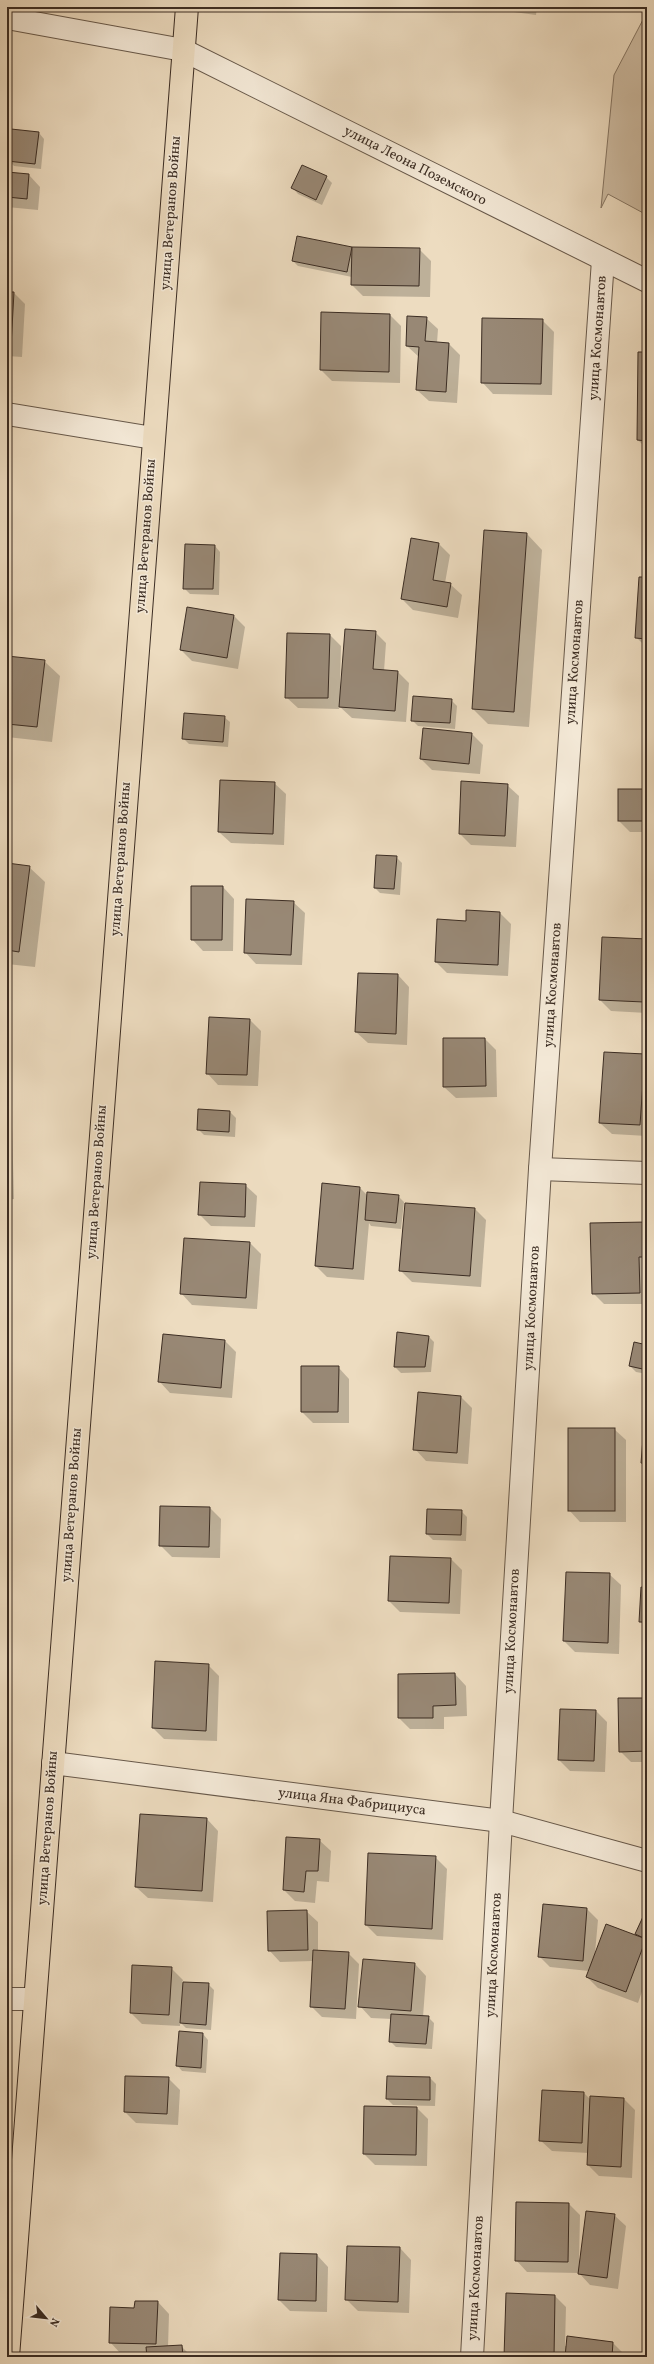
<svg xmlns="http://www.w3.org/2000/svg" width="654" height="2364" viewBox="0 0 654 2364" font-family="Vollkorn,serif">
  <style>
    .green { fill: #cfbea5; stroke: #867664 }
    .shadow { fill: #0003 }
    .building { fill: #988875; stroke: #3c2d23 }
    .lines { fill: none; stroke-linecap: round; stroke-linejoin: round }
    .minor-casing { stroke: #68594a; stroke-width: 24 }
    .trunk-casing { stroke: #3c2d23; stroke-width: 24 }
    .minor { stroke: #f3e8d6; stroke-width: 22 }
    .trunk { stroke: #eddcc0; stroke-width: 22 }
    .labels { text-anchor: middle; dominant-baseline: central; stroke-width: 3; stroke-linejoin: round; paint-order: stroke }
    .street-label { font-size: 14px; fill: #3c2d23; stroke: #f3e8d6 }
  </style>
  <rect width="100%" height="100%" fill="#eddcc0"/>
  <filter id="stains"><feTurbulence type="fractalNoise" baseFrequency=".005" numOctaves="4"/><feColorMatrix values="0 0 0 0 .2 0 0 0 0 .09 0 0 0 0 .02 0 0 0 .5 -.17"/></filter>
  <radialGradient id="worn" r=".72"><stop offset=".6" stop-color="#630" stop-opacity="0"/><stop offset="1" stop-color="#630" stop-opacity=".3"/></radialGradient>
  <path class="green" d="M647,12V215L608,194L601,208L614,75Z"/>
  <g class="shadow">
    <path d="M410,7H428V9Z"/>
    <path d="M475,7H537L536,15Z"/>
    <path d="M39,133L44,139L41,169L14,166L8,160Z"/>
    <path d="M7,173L29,175L40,187L38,210L7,207Z"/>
    <path d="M326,177L332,183L322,205L298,194L293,188Z"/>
    <path d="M352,248L419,249L431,261L430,297L363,296L352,285V277L298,266L293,261Z"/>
    <path d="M7,293H14L25,304L22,357L7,356Z"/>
    <path d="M390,315L401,326L400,383L332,381L321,370Z"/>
    <path d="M426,318L438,329L437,343L449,344L460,355L457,403L429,401L417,390L419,357L407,346Z"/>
    <path d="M542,320L554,332L552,395L493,394L482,382Z"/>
    <path d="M647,353V449L638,440Z"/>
    <path d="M527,534L542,550L529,727L488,724L473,709Z"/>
    <path d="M439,544L450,555L445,583L450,584L462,595L458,618L413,610L402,599Z"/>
    <path d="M215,546L220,552L219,595L190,594L184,588Z"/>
    <path d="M647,578V648L636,637Z"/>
    <path d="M234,616L245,627L238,669L192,661L181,650Z"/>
    <path d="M375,632L386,643L384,671L398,672L409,683L406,722L352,718L339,706V709L298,708L286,697L330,635L341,646L340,686H342Z"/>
    <path d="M7,657L44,661L60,676L52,742L7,737Z"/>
    <path d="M451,700L457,706L455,729L418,726L412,720Z"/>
    <path d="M224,717L230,722L228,747L189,744L183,738Z"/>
    <path d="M472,734L483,745L480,774L432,770L421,759Z"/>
    <path d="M274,783L286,794L284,845L231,843L219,832Z"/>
    <path d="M507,785L519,796L516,847L471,845L460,834Z"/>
    <path d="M647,790V832H630L619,821Z"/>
    <path d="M396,857L402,863L400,895L380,893L375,888Z"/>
    <path d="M7,864L29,867L45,882L35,967L7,964Z"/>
    <path d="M223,887L234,899L233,951H203L192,939Z"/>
    <path d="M293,902L305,913L302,965L256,964L245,952Z"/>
    <path d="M467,911L500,913L511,924L508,976L447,973L436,962L467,922Z"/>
    <path d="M603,938L647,940V1013L611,1011L600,1000Z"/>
    <path d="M398,975L409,987L407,1045L368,1043L356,1032Z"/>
    <path d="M210,1018L250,1020L261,1031L258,1086L218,1085L207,1073Z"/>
    <path d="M485,1039L496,1050L497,1097L456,1098L444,1087Z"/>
    <path d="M644,1055L647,1058V1136L612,1134L600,1123Z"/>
    <path d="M230,1112L236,1118L235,1137L204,1135L198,1129Z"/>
    <path d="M7,1121L12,1126L14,1199L7,1200Z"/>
    <path d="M245,1185L257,1196L255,1227L211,1226L200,1215Z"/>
    <path d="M360,1188L368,1196H398L404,1202L401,1229L371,1226L369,1223L364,1280L327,1277L316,1266Z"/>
    <path d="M406,1204L475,1209L486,1220L481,1287L412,1282L400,1270Z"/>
    <path d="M647,1223V1304H604L593,1293Z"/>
    <path d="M185,1239L250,1243L261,1254L257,1309L192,1305L181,1293Z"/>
    <path d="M428,1336L434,1342L431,1372L401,1373L395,1367Z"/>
    <path d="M225,1341L236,1352L232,1398L170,1393L159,1381Z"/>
    <path d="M647,1346V1374L636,1372L630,1366Z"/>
    <path d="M338,1367L349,1379V1423H313L302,1412Z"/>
    <path d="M419,1394L461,1397L472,1408L468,1464L426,1461L415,1449Z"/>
    <path d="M647,1402V1468L642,1463Z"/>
    <path d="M7,1421L8,1422L7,1440Z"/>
    <path d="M614,1429L626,1440V1522H580L569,1510Z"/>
    <path d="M210,1508L221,1519L220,1558L172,1557L160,1545Z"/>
    <path d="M461,1511L467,1517L466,1541L433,1540L427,1534Z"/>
    <path d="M451,1559L462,1570L460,1614L400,1612L389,1601Z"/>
    <path d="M609,1574L621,1585L619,1654L575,1652L564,1641Z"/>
    <path d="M647,1589V1627L640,1622Z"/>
    <path d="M208,1665L219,1676L217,1741L164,1739L153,1728Z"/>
    <path d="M455,1674L466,1686L467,1716L444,1717V1729H410L399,1718Z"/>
    <path d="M647,1699V1762H631L620,1751Z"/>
    <path d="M596,1711L607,1722L605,1772L570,1771L559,1760Z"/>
    <path d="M207,1819L218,1831L213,1902L148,1898L136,1887Z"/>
    <path d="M319,1840L331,1851L329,1882L317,1881L315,1903L295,1901L284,1890Z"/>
    <path d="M435,1857L447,1869L443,1940L377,1936L366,1925Z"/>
    <path d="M587,1909L598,1920L595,1953L641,1938L636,1933L647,1910V1977L638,2003L598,1988L587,1977L589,1971L550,1967L539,1956Z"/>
    <path d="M306,1911L318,1922V1952L348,1953L359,1964L356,2019L322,2017L311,2006L313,1961L280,1962L269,1950Z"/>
    <path d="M415,1964L426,1976L423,2017H428L434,2023L432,2049L396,2047L390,2041L392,2019L371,2018L360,2006Z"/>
    <path d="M171,1968L183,1980L182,1983L208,1984L214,1990L211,2030L186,2028L180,2022V2026L142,2024L131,2013Z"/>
    <path d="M203,2034L208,2040L206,2073L182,2071L177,2065Z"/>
    <path d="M168,2078L180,2090L178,2125L136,2123L125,2112Z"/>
    <path d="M430,2078L436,2084L435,2106L393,2105L387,2099Z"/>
    <path d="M543,2091L584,2093L591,2100L624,2099L635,2110L632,2178L599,2176L588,2165L589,2153L552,2151L540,2140Z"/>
    <path d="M417,2108L428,2119L427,2166L375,2165L364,2154Z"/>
    <path d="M569,2204L580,2215L579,2261L614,2215L626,2226L618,2289L590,2285L579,2273L527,2272L516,2260Z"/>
    <path d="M400,2248L411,2260L409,2313L358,2311L346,2299Z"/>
    <path d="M317,2255L328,2267L327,2312L290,2311L279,2300Z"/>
    <path d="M555,2296L566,2307L565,2346L613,2343L624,2354V2357H505Z"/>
    <path d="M158,2302L169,2314L168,2347H182L192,2357H148L147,2354H121L110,2342L135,2309Z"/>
  </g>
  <g class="building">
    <path d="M11,129L39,132L35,164L7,161Z"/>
    <path d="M302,165L327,176L316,200L291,188Z"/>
    <path d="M7,172L29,174L27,199L7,197Z"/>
    <path d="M297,236L352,247L347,272L292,261Z"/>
    <path d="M352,247L420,248L419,286L351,285Z"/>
    <path d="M7,292H14L11,346L7,345Z"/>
    <path d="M321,312L390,314L389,372L320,370Z"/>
    <path d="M407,316L427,317L425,341L449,343L446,392L416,390L419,347L406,346Z"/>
    <path d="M482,318L543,319L541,384L481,383Z"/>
    <path d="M638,352H647V441L637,440Z"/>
    <path d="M484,530L527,533L514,712L472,709Z"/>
    <path d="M411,538L439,543L433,580L451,583L447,607L401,599Z"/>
    <path d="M185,544L215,545L213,589H183Z"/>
    <path d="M639,577H647V639L635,638Z"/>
    <path d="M187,607L234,615L227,658L180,650Z"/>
    <path d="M345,629L376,631L373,669L398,671L395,711L339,707Z"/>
    <path d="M287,633L330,634L328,698H285Z"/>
    <path d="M7,656L45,660L37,727L7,724Z"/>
    <path d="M413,696L452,699L450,723L411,721Z"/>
    <path d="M184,713L225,716L223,742L182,739Z"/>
    <path d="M423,728L472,733L469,764L420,759Z"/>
    <path d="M220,780L275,782L273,834L218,832Z"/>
    <path d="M461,781L508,784L505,836L459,834Z"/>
    <rect x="618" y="789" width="29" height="32"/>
    <path d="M376,855L397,856L394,889L374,888Z"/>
    <path d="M7,863L30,866L19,952L7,950Z"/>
    <path d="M191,886H223L222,940H191Z"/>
    <path d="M246,899L294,901L291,955L244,953Z"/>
    <path d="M466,910L500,912L498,965L435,962L437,919L466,921Z"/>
    <path d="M602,937L647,939L644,1002L599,1000Z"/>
    <path d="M358,973L398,974L396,1034L355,1032Z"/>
    <path d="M209,1017L250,1019L247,1075L206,1074Z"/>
    <path d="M443,1038H485L486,1086L443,1087Z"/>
    <path d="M604,1052L645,1054L640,1125L599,1123Z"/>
    <path d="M198,1109L230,1111L229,1132L197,1130Z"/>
    <path d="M200,1182L246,1184L245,1217L198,1215Z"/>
    <path d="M322,1183L360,1187L353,1269L315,1266Z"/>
    <path d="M367,1192L399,1195L396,1223L365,1220Z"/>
    <path d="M405,1203L475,1208L470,1276L399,1271Z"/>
    <path d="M647,1222V1257H639L640,1293L592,1294L590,1223Z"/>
    <path d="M184,1238L250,1242L246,1298L180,1294Z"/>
    <path d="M397,1332L429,1336L425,1367H394Z"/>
    <path d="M163,1334L225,1340L221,1388L158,1382Z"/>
    <path d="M634,1342L647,1345V1370L629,1366Z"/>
    <path d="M301,1366H339L338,1412H301Z"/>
    <path d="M418,1392L461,1396L457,1453L413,1450Z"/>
    <path d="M646,1401H647V1464L641,1463Z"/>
    <rect x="568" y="1428" width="47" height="83"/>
    <path d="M160,1506L210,1507L209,1547L159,1546Z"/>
    <path d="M427,1509L462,1510L461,1535L426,1534Z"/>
    <path d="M390,1556L451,1558L449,1603L388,1601Z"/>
    <path d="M566,1572L610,1573L608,1643L563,1641Z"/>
    <path d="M641,1587L647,1588V1622H639Z"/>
    <path d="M155,1661L209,1664L206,1731L152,1728Z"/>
    <path d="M455,1673L456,1705L433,1706V1718H398V1674Z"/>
    <path d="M618,1698H647V1751L619,1752Z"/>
    <path d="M560,1709L596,1710L594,1761L558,1760Z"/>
    <path d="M140,1814L207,1818L202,1891L135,1887Z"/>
    <path d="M286,1837L320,1839L318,1871H306L304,1892L283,1890Z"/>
    <path d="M368,1853L436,1856L432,1929L365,1925Z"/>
    <path d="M543,1904L587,1908L583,1961L538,1957Z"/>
    <path d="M647,1908V1946L644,1945L646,1939L635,1934Z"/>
    <path d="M307,1910L308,1950L268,1951L267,1911Z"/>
    <path d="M606,1924L646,1939L626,1992L586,1977Z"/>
    <path d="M313,1950L349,1952L345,2009L310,2007Z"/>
    <path d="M363,1959L415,1963L411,2011L358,2007Z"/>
    <path d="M132,1965L172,1967L169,2015L130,2013Z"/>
    <path d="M183,1982L209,1983L206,2025L180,2023Z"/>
    <path d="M391,2014L429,2016L426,2044L389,2042Z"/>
    <path d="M179,2031L203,2033L201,2068L176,2066Z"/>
    <path d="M125,2076L169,2077L167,2114L124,2112Z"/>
    <path d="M387,2076L430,2077V2100L386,2099Z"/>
    <path d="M542,2090L584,2092L582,2143L539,2141Z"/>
    <path d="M590,2096L624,2098L621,2167L587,2165Z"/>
    <path d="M364,2106L417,2107L416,2155L363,2154Z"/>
    <path d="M516,2202L569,2203L568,2262L515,2261Z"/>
    <path d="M586,2211L615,2214L607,2278L578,2274Z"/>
    <path d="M347,2246L400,2247L398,2302L345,2300Z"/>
    <path d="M280,2253L317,2254L316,2301L278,2300Z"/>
    <path d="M506,2293L555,2295L554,2357H504Z"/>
    <path d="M135,2301H158L156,2344L109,2343L110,2307L134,2308Z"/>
    <path d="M567,2336L613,2342L612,2357H565Z"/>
    <path d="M182,2345L183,2357H147L146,2347Z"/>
  </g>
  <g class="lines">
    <g class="minor-casing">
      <g id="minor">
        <path d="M7,18L183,50L647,281"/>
        <path d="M7,414L153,438"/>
        <path d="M540,1169L647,1173"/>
        <path d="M53,1763L501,1821L647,1861"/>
        <path d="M7,1999H34"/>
        <path d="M472,2357L501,1821L540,1169L603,260"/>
      </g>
    </g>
    <g class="trunk-casing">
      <path id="trunk" d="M8,2357L187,7"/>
    </g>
    <use href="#minor" class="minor"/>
    <use href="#trunk" class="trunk"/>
  </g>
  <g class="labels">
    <g class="street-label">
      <text transform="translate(415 166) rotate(27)">улица Леона Поземского</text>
      <text transform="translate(171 213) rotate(-86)">улица Ветеранов Войны</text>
      <text transform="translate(598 338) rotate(-86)">улица Космонавтов</text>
      <text transform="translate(146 536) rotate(-86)">улица Ветеранов Войны</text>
      <text transform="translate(575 662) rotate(-86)">улица Космонавтов</text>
      <text transform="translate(121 859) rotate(-86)">улица Ветеранов Войны</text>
      <text transform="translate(553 985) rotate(-86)">улица Космонавтов</text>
      <text transform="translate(97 1182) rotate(-86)">улица Ветеранов Войны</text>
      <text transform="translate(532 1308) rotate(-87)">улица Космонавтов</text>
      <text transform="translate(72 1505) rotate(-86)">улица Ветеранов Войны</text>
      <text transform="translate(512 1631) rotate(-87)">улица Космонавтов</text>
      <text transform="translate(352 1802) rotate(7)">улица Яна Фабрициуса</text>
      <text transform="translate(48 1828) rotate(-86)">улица Ветеранов Войны</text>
      <text transform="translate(494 1955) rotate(-87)">улица Космонавтов</text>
      <text transform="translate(476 2278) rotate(-87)">улица Космонавтов</text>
    </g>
  </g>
  <rect width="654" height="2364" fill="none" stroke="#eddcc0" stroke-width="24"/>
  <rect x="8" y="8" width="638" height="2348" fill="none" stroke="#3c2d23" stroke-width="2"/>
  <rect x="12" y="12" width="630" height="2340" fill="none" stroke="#3c2d23"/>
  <g transform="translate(46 2318) rotate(118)" stroke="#f3e8d6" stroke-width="3" paint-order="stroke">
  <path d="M0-3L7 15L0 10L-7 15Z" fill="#3c2d23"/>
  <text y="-6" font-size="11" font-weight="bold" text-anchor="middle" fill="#3c2d23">N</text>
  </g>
  <rect width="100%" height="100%" filter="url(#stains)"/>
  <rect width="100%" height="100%" fill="url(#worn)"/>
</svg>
